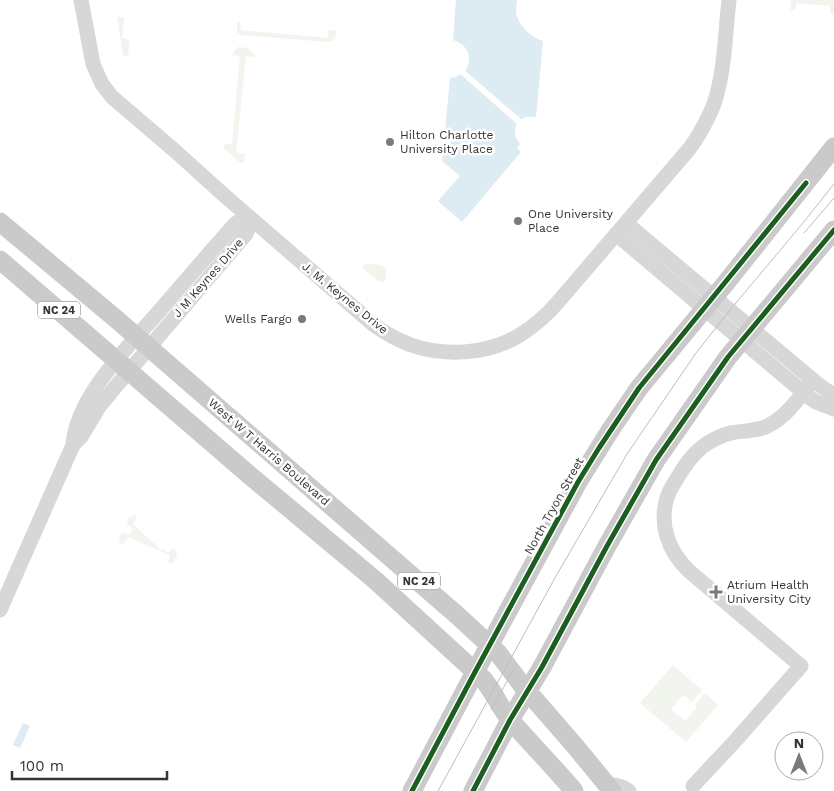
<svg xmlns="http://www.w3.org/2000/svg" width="834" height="791" viewBox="0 0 834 791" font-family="'Work Sans',sans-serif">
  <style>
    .green { fill: #f1f5ed }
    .water { fill: #ddebf3 }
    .pier { fill: #fff }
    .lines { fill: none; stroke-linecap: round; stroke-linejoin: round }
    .minor { stroke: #d7d7d7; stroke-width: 15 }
    .major { stroke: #cacaca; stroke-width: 19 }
    .tram { stroke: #bebebe; stroke-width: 1 }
    .cycleway-casing { stroke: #fff; stroke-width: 8 }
    .cycleway { stroke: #1b5e20; stroke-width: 5 }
    .poi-dot { fill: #7a7a7a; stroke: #fff; stroke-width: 2 }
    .labels { text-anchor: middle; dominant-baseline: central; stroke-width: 5; stroke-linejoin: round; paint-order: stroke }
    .shield { fill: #fff; stroke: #707070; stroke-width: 1 }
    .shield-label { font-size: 11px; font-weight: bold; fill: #333 }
    .poi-label { font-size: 12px; fill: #333; stroke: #fff; text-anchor: start }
    .street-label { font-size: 12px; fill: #333; stroke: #fff }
  </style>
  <rect width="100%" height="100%" fill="#fff"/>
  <g class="green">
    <path d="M791,0H834V14L833,15L830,13V6L796,3L795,10L792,11L790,8Z"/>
    <path d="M117,17H124L122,38L130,40L128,55L127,57L123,55Z"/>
    <path d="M238,21L240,22L241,30L328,38L329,30H335L337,31C336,37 334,41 328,42L241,35L237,32V23Z"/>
    <path d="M238,47L247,48L255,55L254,57L246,56L236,153L245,154L244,163H241L223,148L224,145L226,144H232L240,56L232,55L234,51Z"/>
    <path d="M366,264C380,265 390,262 385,281L382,282L378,281L363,268V266Z"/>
    <path d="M135,515L137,519L133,524L161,550L163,549L168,553L173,549L176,550L177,555L174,562L171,564L168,563L170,555L128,537L125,543L121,544C118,540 119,538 121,534L125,533L130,535L133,528L128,525L127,521L129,518Z"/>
    <path d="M673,665L702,690L692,702L683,695L671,709L685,721L697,707L695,705L705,693L718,705L686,742L640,703Z"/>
  </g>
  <g class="water">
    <path d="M456,0H517C517,4 516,8 516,12C518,26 531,37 543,41L536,117C518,113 508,130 520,144L517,148L521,152L462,222L438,201L460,176L442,161L443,152L450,146L451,139L445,131L450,78C473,76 477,47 453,40Z"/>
    <path d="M23,723L30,726L20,748L13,745Z"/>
  </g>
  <path class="pier" d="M463,69L521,119L517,124L459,73Z"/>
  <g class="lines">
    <g class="minor">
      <path d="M81,0L93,64L102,84L112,97L174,150L225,196L374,325C385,333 398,340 411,345C445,357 489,354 520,335C534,326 547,315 558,302L690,148C700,134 708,119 714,104C725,71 725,34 729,0"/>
      <path d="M626,223L813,380L823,388L834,395"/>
      <path d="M616,234L810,398L816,402L834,409"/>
      <path d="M74,444L81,437L99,407L117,385L246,234L249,226L250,218"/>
      <path d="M0,610L73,445C76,396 131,344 162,308C186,280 210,252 235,224L241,220L250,218"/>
      <path d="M607,785C615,784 622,786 629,791"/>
      <path d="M693,786L736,740L801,666L689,571C668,551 658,523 668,495C671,487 677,479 681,472C689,459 699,447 713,440C719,437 725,434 731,433C745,430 759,432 771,424C788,415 801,395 813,380"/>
    </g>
    <g class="major">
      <path d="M0,222L115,318L458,616L498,653L522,685L575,746L612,791"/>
      <path d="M0,260L247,473L375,580L483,679C494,692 500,708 511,721C532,745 554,767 574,791"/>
      <path d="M412,791L475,672L578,482L611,429L639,388L725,284L834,147"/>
      <path d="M473,791L510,720L542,667L607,546L656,460L728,357L834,230"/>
    </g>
    <g class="tram">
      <path d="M804,233L834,198"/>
      <path d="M491,710L514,669"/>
      <path d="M438,791L556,576L627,454L696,353L730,310L803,223L834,184"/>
    </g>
    <g class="cycleway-casing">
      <g id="cycleway">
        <path d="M412,791L475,672L578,482L599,448L639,388L806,183"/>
        <path d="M473,791L510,720L542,667L607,546L656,460L728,357L834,230"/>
      </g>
    </g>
    <use href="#cycleway" class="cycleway"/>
  </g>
  <g class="poi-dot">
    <circle cx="390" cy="142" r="5"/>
    <circle cx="518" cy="221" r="5"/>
    <circle cx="302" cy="319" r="5"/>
    <path d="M713.5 584.5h5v5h5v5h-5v5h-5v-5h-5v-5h5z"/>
  </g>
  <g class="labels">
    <g class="shield">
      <rect x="38" y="301.5" width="42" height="17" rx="4"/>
      <rect x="398" y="572.5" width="42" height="17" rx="4"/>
    </g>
    <g class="shield-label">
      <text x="59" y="310">NC 24</text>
      <text x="419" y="581">NC 24</text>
    </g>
    <g class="poi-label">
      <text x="400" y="135">Hilton Charlotte<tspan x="400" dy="14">University Place</tspan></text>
      <text x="528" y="214">One University<tspan x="528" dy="14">Place</tspan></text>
      <text x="292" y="319" text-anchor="end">Wells Fargo</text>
      <text x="727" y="585">Atrium Health<tspan x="727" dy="14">University City</tspan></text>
    </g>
    <g class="street-label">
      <text transform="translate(208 278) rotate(-49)">J M Keynes Drive</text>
      <text transform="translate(345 298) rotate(39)">J. M. Keynes Drive</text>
      <text transform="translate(269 452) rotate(41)">West W T Harris Boulevard</text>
      <text transform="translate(554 506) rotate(-61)">North Tryon Street</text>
    </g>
  </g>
  <g transform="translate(799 756)"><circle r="24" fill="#ffffff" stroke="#adadad"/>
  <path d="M0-4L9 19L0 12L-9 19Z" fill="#7a7a7a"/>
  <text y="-8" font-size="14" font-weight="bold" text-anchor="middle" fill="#333333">N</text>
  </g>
  <path d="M12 771v8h155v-8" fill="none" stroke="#333333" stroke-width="2.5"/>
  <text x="20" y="771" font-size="15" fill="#333333" stroke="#ffffff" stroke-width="4" paint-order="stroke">100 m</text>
</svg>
